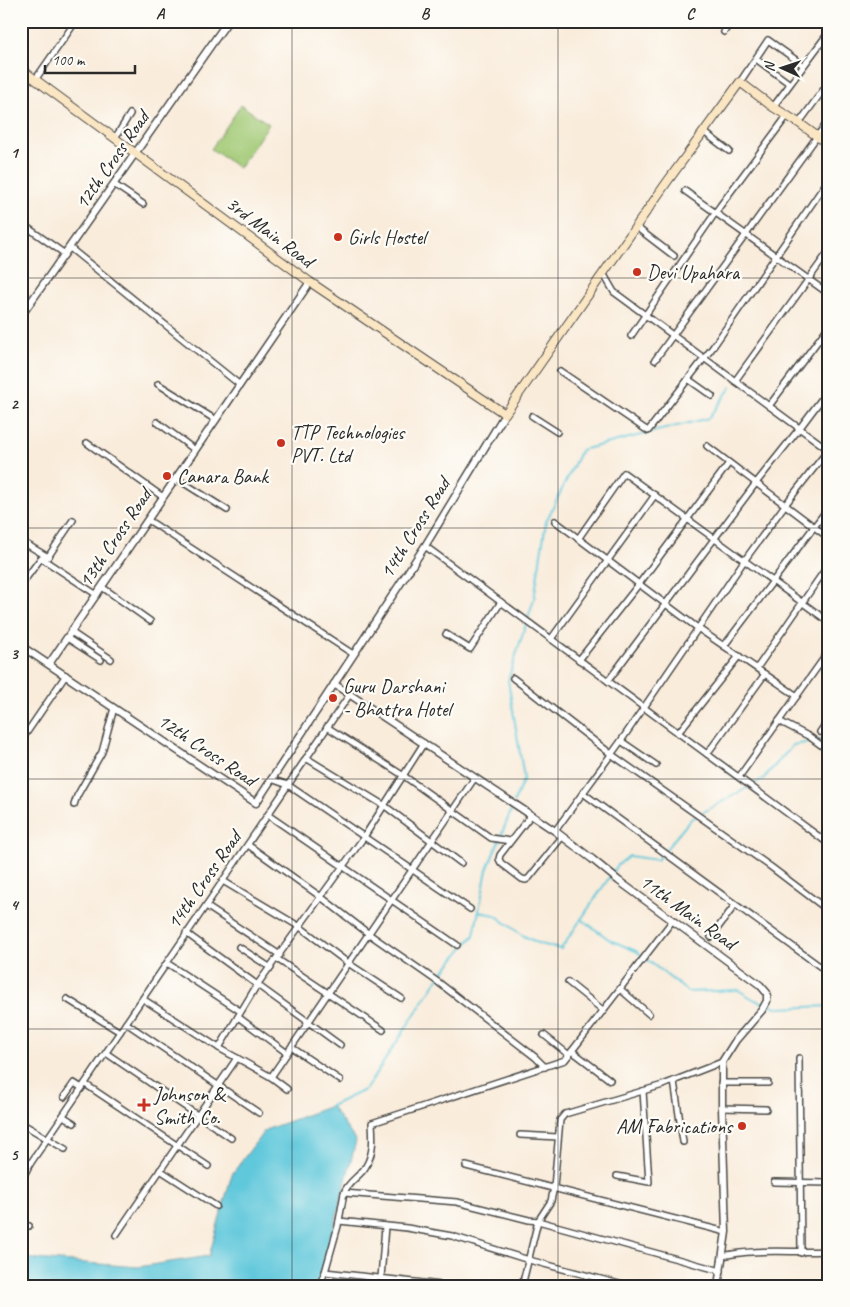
<svg xmlns="http://www.w3.org/2000/svg" width="850" height="1307" viewBox="0 0 850 1307" font-family="Caveat,sans-serif">
  <style>
    .green { fill: #a1c975; stroke: #667a50 }
    .water { fill: #60c8db; stroke: #467a83 }
    .lines { fill: none; stroke-linecap: round; stroke-linejoin: round }
    .stream { stroke: #60c8db; stroke-width: 2 }
    .minor-casing { stroke: #4a4845; stroke-width: 8 }
    .tertiary-casing { stroke: #4a4845; stroke-width: 9 }
    .secondary-casing { stroke: #4a4845; stroke-width: 10 }
    .minor { stroke: #fff; stroke-width: 5 }
    .tertiary { stroke: #fff; stroke-width: 6 }
    .secondary { stroke: #fbe6c4; stroke-width: 8 }
    .grid { fill: none; stroke: #2b2b2b; stroke-width: 1; stroke-opacity: 0.55 }
    .poi-dot { fill: #c8321e; stroke: #fdfcf7; stroke-width: 2 }
    .labels { text-anchor: middle; dominant-baseline: central; stroke-width: 4.5; stroke-linejoin: round; paint-order: stroke }
    .street-label { font-size: 20px; fill: #2b2b2b; stroke: #fdfcf7 }
    .poi-label { font-size: 20px; fill: #2b2b2b; stroke: #fdfcf7; text-anchor: start }
    .neatline { fill: none; stroke: #2b2b2b; stroke-width: 2 }
    .grid-label { font-size: 16px; text-anchor: middle; font-weight: bold; fill: #2b2b2b }
  </style>
  <rect width="100%" height="100%" fill="#fdfcf7"/>
  <filter id="ink" filterUnits="userSpaceOnUse"><feTurbulence type="fractalNoise" baseFrequency=".02" numOctaves="2"/><feDisplacementMap in="SourceGraphic" scale="10" xChannelSelector="R" yChannelSelector="G"/><feConvolveMatrix kernelMatrix="1 2 1 2 8 2 1 2 1" color-interpolation-filters="sRGB"/></filter>
  <filter id="wash" filterUnits="userSpaceOnUse"><feTurbulence type="fractalNoise" baseFrequency=".0096" numOctaves="4" result="noise"/><feDisplacementMap in="SourceGraphic" scale="20" xChannelSelector="R" yChannelSelector="G"/><feGaussianBlur stdDeviation="1.12" result="paint"/><feColorMatrix in="noise" values="0 0 0 0 0 0 0 0 0 0 0 0 0 0 0 0 0 1.4 0 .05"/><feComposite in="paint" operator="in"/></filter>
  <g filter="url(#wash)">
    <rect width="100%" height="100%" fill="#f9ecdb"/>
    <path class="green" d="M241,105L269,124L239,168L211,149Z"/>
    <path class="water" d="M331,1106L356,1141L325,1262L316,1286H21V1258L138,1267L209,1256L232,1174L265,1130Z"/>
    <g class="lines">
      <g class="stream">
        <path d="M514,802L524,778L508,680L534,599L546,522L581,450L709,418L731,387"/>
        <path d="M479,912L495,915L522,935L540,944L561,949L617,866L629,856L657,860L691,819L763,779L793,745L829,739"/>
        <path d="M581,919L610,940L636,951L688,992L738,990L755,1000L780,1008L829,1006"/>
        <path d="M331,1106L366,1089L439,977L474,935L487,870L513,806"/>
      </g>
    </g>
  </g>
  <g filter="url(#ink)">
    <g class="lines">
      <g class="minor-casing">
        <g id="minor">
          <path d="M724,32L732,21"/>
          <path d="M756,59L790,84"/>
          <path d="M35,80L76,21"/>
          <path d="M740,82L768,40L803,65"/>
          <path d="M773,107L829,32"/>
          <path d="M799,123L829,82"/>
          <path d="M704,132L729,151"/>
          <path d="M115,138L130,114"/>
          <path d="M115,185L143,204"/>
          <path d="M685,191L829,294"/>
          <path d="M21,223L65,254"/>
          <path d="M636,227L674,256"/>
          <path d="M70,248L240,385"/>
          <path d="M603,273L614,292L829,450"/>
          <path d="M631,336L720,206L787,116"/>
          <path d="M655,360L829,120"/>
          <path d="M560,371L648,431L713,347L829,179"/>
          <path d="M688,379L712,396"/>
          <path d="M735,381L829,251"/>
          <path d="M158,384L216,420"/>
          <path d="M769,406L829,326"/>
          <path d="M532,416L557,432"/>
          <path d="M157,422L195,450"/>
          <path d="M87,443L163,497"/>
          <path d="M707,446L829,538"/>
          <path d="M176,478L227,510"/>
          <path d="M148,520L353,654"/>
          <path d="M555,521L699,629L797,696"/>
          <path d="M578,539L624,473L829,622"/>
          <path d="M21,541L48,557L73,520"/>
          <path d="M425,546L829,844"/>
          <path d="M21,585L41,558L97,595"/>
          <path d="M102,587L150,621"/>
          <path d="M71,632L111,659"/>
          <path d="M446,634L470,649L501,602"/>
          <path d="M67,638L101,660"/>
          <path d="M551,639L655,495"/>
          <path d="M724,646L829,507"/>
          <path d="M579,660L639,584L729,463"/>
          <path d="M757,668L829,564"/>
          <path d="M513,678L611,754L771,867L829,911"/>
          <path d="M608,681L756,483L799,429L829,389"/>
          <path d="M779,721L810,737L829,751"/>
          <path d="M327,727L404,776L491,838L510,841"/>
          <path d="M820,732L829,719"/>
          <path d="M678,733L739,656"/>
          <path d="M21,741L66,675"/>
          <path d="M621,741L656,765"/>
          <path d="M707,754L765,674"/>
          <path d="M306,758L385,806L461,863"/>
          <path d="M739,777L829,651"/>
          <path d="M271,779L288,785L470,909"/>
          <path d="M583,793L829,973"/>
          <path d="M74,805L77,796L102,752L114,708"/>
          <path d="M268,815L457,945"/>
          <path d="M531,815L500,855L499,859L501,863L522,879L526,880L529,878L562,837"/>
          <path d="M555,831L621,741L744,561L785,505L829,449"/>
          <path d="M248,845L321,897L369,934L438,982L535,1057L545,1067"/>
          <path d="M223,881L300,927L348,963L401,998"/>
          <path d="M206,906L280,955"/>
          <path d="M673,920L565,1060L372,1123C373,1137 374,1153 366,1166C360,1177 348,1181 344,1193L457,1202L529,1220L538,1221L721,1271"/>
          <path d="M186,933L340,1045"/>
          <path d="M711,937L735,905"/>
          <path d="M239,947L271,968"/>
          <path d="M277,959L383,1030"/>
          <path d="M167,963L240,1011"/>
          <path d="M568,982L604,1011"/>
          <path d="M620,989L649,1014"/>
          <path d="M67,999L120,1032"/>
          <path d="M143,999L219,1048L271,1077L287,1089"/>
          <path d="M238,1017L287,1053"/>
          <path d="M126,1023L259,1113"/>
          <path d="M544,1035L569,1055"/>
          <path d="M291,1047L340,1080"/>
          <path d="M219,1048L257,985L364,837L424,743"/>
          <path d="M572,1051L610,1080"/>
          <path d="M106,1053L231,1138"/>
          <path d="M799,1058L801,1253"/>
          <path d="M271,1077L474,779"/>
          <path d="M674,1081L683,1142"/>
          <path d="M721,1083H768"/>
          <path d="M85,1084L208,1166"/>
          <path d="M64,1097L74,1083L82,1088"/>
          <path d="M722,1108L766,1109"/>
          <path d="M63,1116L74,1123"/>
          <path d="M21,1123L65,1149"/>
          <path d="M520,1135L558,1137"/>
          <path d="M21,1159L30,1164"/>
          <path d="M466,1166L726,1232"/>
          <path d="M160,1170L216,1206"/>
          <path d="M617,1176L649,1182L643,1091"/>
          <path d="M21,1181L30,1164L350,694"/>
          <path d="M774,1182L829,1183"/>
          <path d="M339,1221L407,1228L452,1236L529,1260L627,1286"/>
          <path d="M21,1224L29,1226"/>
          <path d="M116,1235L237,1058"/>
          <path d="M723,1256C754,1248 796,1253 829,1251"/>
          <path d="M325,1272L450,1286"/>
          <path d="M381,1278L385,1226"/>
          <path d="M319,1286L325,1272L338,1226L344,1193"/>
          <path d="M522,1286L538,1221L551,1201L554,1187L560,1120L565,1114L663,1085L722,1062"/>
        </g>
      </g>
      <g class="tertiary-casing">
        <g id="tertiary">
          <path d="M828,21L829,22"/>
          <path d="M21,316L228,21"/>
          <path d="M21,646L256,803L425,546L505,414"/>
          <path d="M49,664L310,282"/>
          <path d="M334,684L555,831L592,859L619,881L760,985L767,993V1001L762,1010L736,1040L722,1062V1108L726,1232L718,1286"/>
        </g>
      </g>
      <g class="secondary-casing">
        <path id="secondary" d="M21,69L310,282L505,414L667,182L740,82L773,107L799,123L829,145"/>
      </g>
      <use href="#minor" class="minor"/>
      <use href="#tertiary" class="tertiary"/>
      <use href="#secondary" class="secondary"/>
    </g>
  </g>
  <path class="grid" d="M292,21V1286M558,21V1286M21,278H829M21,528H829M21,779H829M21,1029H829"/>
  <g class="poi-dot">
    <circle cx="338" cy="237" r="5"/>
    <circle cx="637" cy="272" r="5"/>
    <circle cx="281" cy="443" r="5"/>
    <circle cx="167" cy="476" r="5"/>
    <circle cx="333" cy="698" r="5"/>
    <path d="M141.5 1097.5h5v5h5v5h-5v5h-5v-5h-5v-5h5z"/>
    <circle cx="742" cy="1126" r="5"/>
  </g>
  <g class="labels">
    <g class="street-label">
      <text transform="translate(112 160) rotate(-55)">12th Cross Road</text>
      <text transform="translate(270 232) rotate(37)">3rd Main Road</text>
      <text transform="translate(415 528) rotate(-58)">14th Cross Road</text>
      <text transform="translate(115 538) rotate(-56)">13th Cross Road</text>
      <text transform="translate(207 750) rotate(34)">12th Cross Road</text>
      <text transform="translate(204 880) rotate(-55)">14th Cross Road</text>
      <text transform="translate(688 912) rotate(36)">11th Main Road</text>
    </g>
    <g class="poi-label">
      <text x="348" y="237">Girls Hostel</text>
      <text x="647" y="272">Devi Upahara</text>
      <text x="291" y="432">TTP Technologies<tspan x="291" dy="23">PVT. Ltd</tspan></text>
      <text x="177" y="476">Canara Bank</text>
      <text x="343" y="686">Guru Darshani<tspan x="343" dy="23">- Bhattra Hotel</tspan></text>
      <text x="154" y="1094">Johnson &amp;<tspan x="154" dy="23">Smith Co.</tspan></text>
      <text x="732" y="1126" text-anchor="end">AM Fabrications</text>
    </g>
  </g>
  <rect width="850" height="1307" fill="none" stroke="#fdfcf7" stroke-width="55"/>
  <g transform="translate(782 68) rotate(273)" stroke="#fdfcf7" stroke-width="4" paint-order="stroke">
  <path d="M0-4L9 19L0 12L-9 19Z" fill="#2b2b2b"/>
  <text y="-8" font-size="14" font-weight="bold" text-anchor="middle" fill="#2b2b2b">N</text>
  </g>
  <path d="M45 65v8h90v-8" fill="none" stroke="#2b2b2b" stroke-width="2.5"/>
  <text x="52" y="65" font-size="15" fill="#2b2b2b" stroke="#fdfcf7" stroke-width="4" paint-order="stroke">100 m</text>
  <rect x="28" y="28" width="794" height="1252" class="neatline"/>
  <g class="grid-label">
    <text x="160" y="19">A</text>
    <text x="425" y="19">B</text>
    <text x="690" y="19">C</text>
    <text x="14" y="158">1</text>
    <text x="14" y="409">2</text>
    <text x="14" y="659">3</text>
    <text x="14" y="910">4</text>
    <text x="14" y="1160">5</text>
  </g>
</svg>
